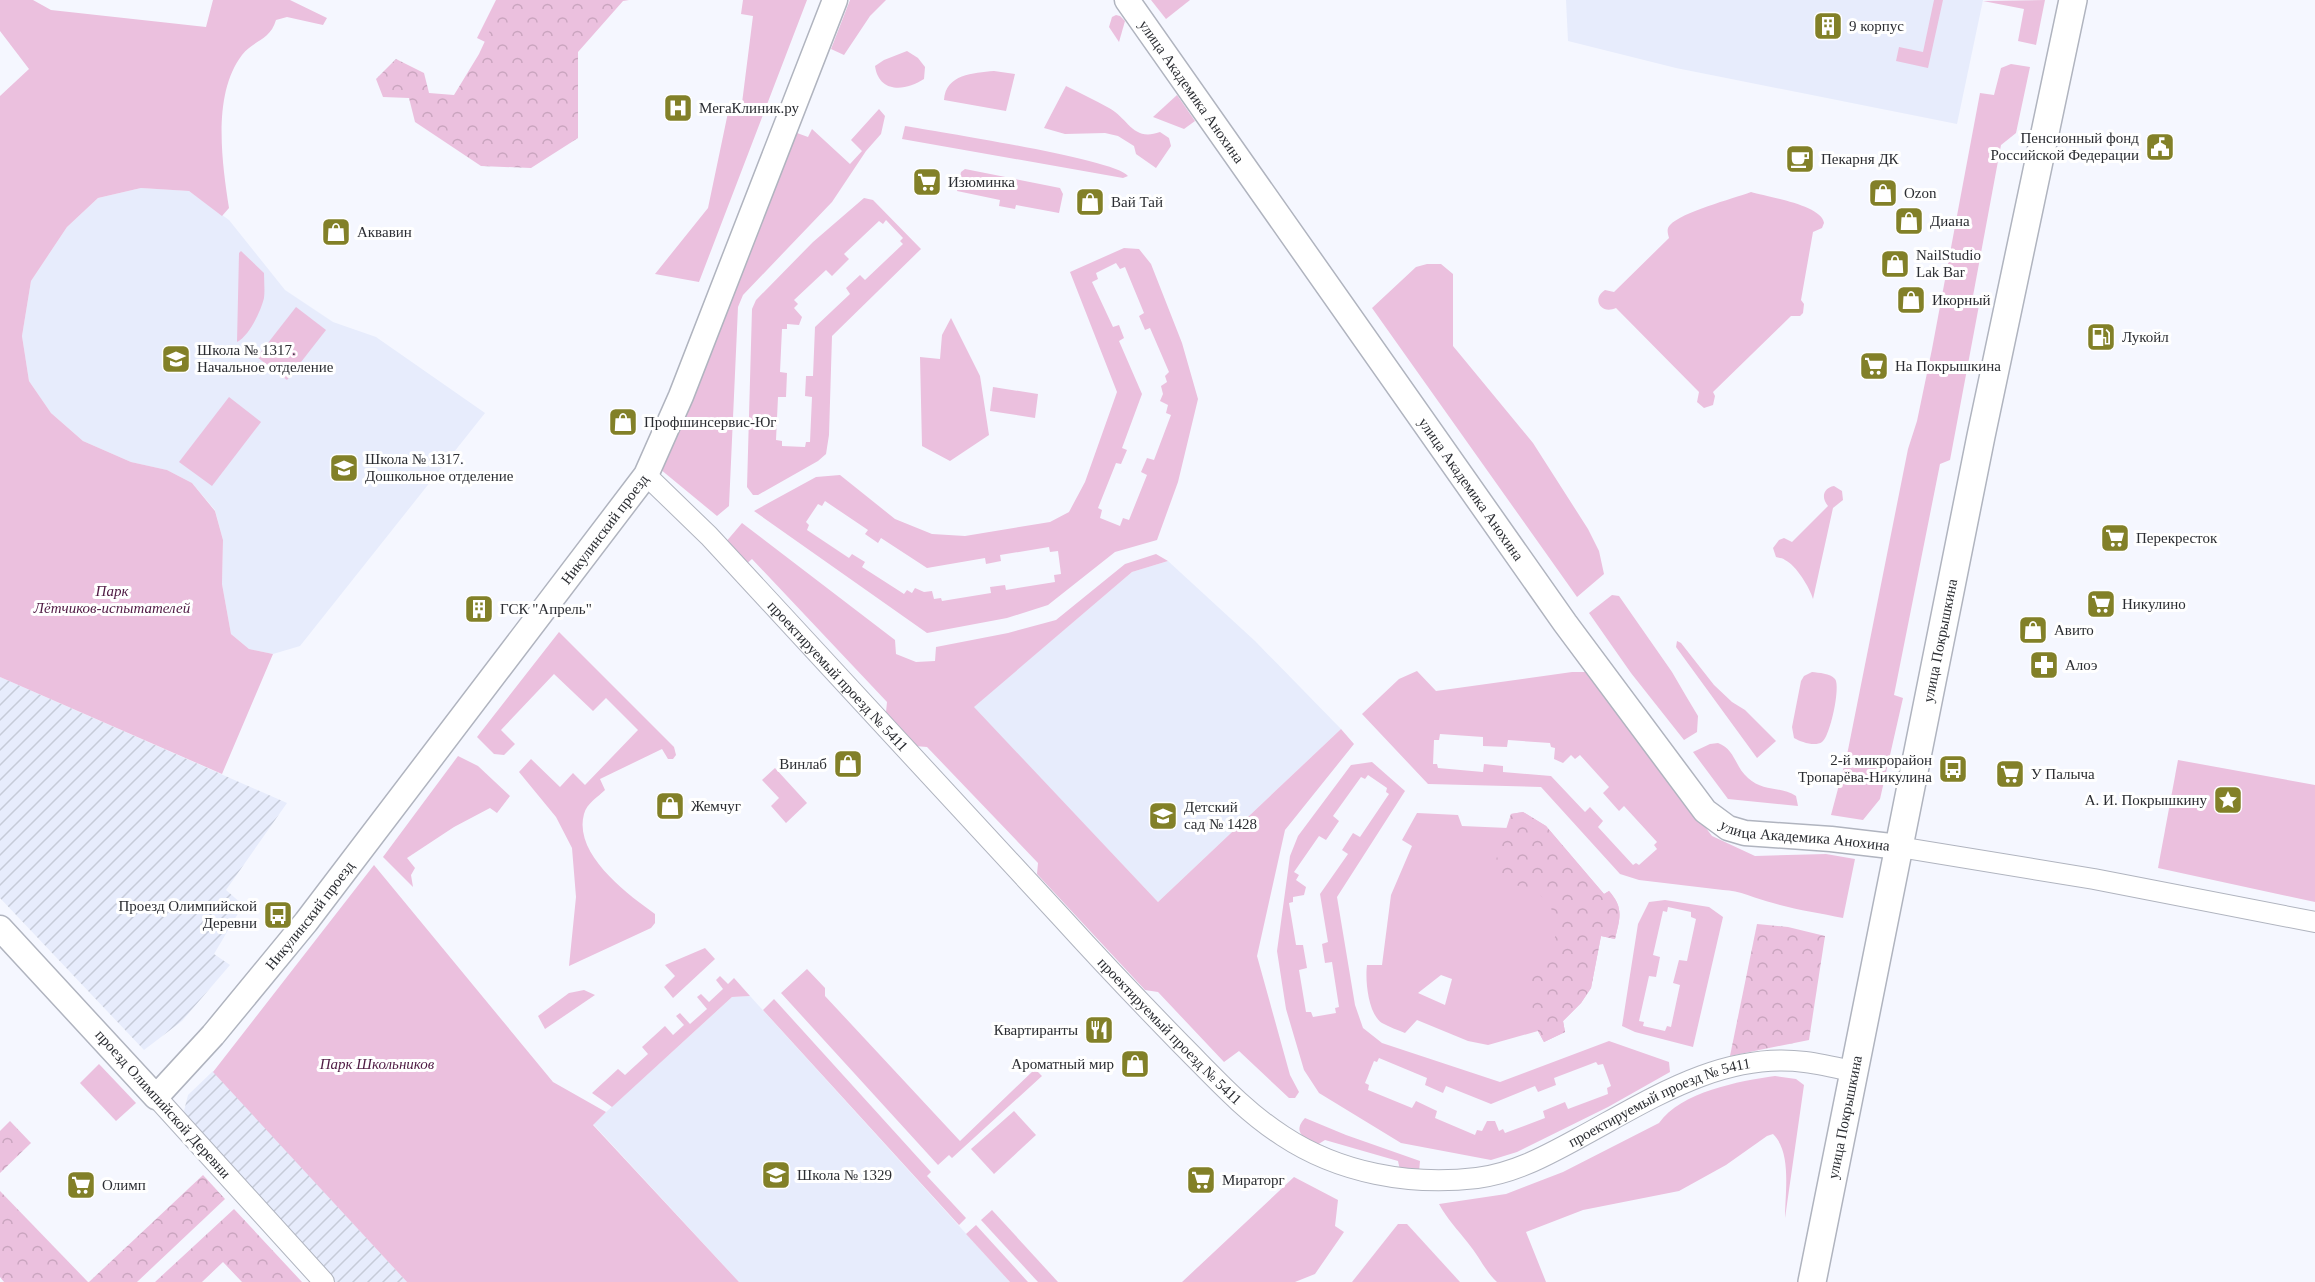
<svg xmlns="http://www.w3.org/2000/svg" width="2315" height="1282" viewBox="0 0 2315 1282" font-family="Georgia,serif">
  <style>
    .built { fill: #e7ecfc }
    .industrial { fill: url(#industrial-furrows) }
    .green { fill: #ebc0de; fill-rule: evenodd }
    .forest { fill: url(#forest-crowns) }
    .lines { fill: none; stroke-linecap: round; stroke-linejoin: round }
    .minor-casing { stroke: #b0b4bf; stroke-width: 22 }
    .tertiary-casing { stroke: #b0b4bf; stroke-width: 27 }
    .secondary-casing { stroke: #b0b4bf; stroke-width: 30 }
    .minor { stroke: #fff; stroke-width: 20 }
    .tertiary { stroke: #fff; stroke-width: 24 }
    .secondary { stroke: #fff; stroke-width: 27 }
    .labels { text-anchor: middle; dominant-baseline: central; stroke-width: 6; stroke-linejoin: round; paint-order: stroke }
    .poi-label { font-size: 15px; fill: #2b2d32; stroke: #fff; text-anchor: start }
    .street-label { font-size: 15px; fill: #2b2d32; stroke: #fff }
    .park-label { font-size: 15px; font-style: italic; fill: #4f1a43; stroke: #fff }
  </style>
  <defs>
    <pattern id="industrial-furrows" width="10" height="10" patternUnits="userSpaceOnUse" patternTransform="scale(1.5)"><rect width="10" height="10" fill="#e7ecfc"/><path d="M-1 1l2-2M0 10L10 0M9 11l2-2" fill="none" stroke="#c6cbd8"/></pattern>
    <pattern id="forest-crowns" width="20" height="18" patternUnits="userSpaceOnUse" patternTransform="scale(1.5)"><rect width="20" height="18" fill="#ebc0de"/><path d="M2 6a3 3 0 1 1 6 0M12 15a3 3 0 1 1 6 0" fill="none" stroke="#caa5bf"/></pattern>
  </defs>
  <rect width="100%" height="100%" fill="#f5f7ff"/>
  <g class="built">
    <path d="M1566,0H1983L1957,124L1676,68L1568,41Z"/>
    <path d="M141,188L189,191L229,220L285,290L333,322L376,337L485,413L300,646L273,654L249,649L231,634L222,584L223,540L215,510L192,483L167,470L131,462L83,441L51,413L29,381L22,336L31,281L67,227L98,198Z"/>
    <path d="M1168,561L1255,641L1341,729L1158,902L973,707L1132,572Z"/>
    <path d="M750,996L1010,1282H739L593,1124L732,997Z"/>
  </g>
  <g class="industrial">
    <path d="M0,677L287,803L226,890L243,905L214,954L230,965L182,1021L144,1050L0,898Z"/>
    <path d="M213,1071L407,1282H335L190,1123L184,1111L188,1095Z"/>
  </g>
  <g class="green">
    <path d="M0,0H33L51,10L206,27L213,0H290L327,18L323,25L287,17L276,20C270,41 253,40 242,55C212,94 222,163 229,208L222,216L189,191L141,188L98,198L67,227L31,281L22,336L29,381L51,413L83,441L131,462L167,470L192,483L215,511L223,540L222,584L231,634L249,649L273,654L222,774L0,677V96L29,69L0,31Z"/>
    <path d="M496,0H540L512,55L477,38Z"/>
    <path d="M743,0H807L699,282L655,274L708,208L730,103H742L753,16L741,14Z"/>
    <path d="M850,0H886L870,16L844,55L831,49Z"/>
    <path d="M1151,0H1190L1166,19Z"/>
    <path d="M1934,0H1943L1928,68L1896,61L1899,47L1923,52Z"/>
    <path d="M2045,0L2036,45L2018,41L2024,9L1983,1Z"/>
    <path d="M1116,15L1120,16L1125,21L1119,42L1109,27L1112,17Z"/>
    <path d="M907,51L918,58L925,67L924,79C906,91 879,94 875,66L884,60Z"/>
    <path d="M2011,64L2030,67L2016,133L2001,145L1973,296L1980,300L1950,460L1940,464L1894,695L1903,698L1880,799L1863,820L1831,815L1847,755L1908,449L1917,421L1932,349L1980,93L1994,95L2001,68Z"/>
    <path d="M994,71L1015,74L1006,111L944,100C946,74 973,73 994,71Z"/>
    <path d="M1066,86C1080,93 1095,100 1109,108C1129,119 1133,142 1160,132L1169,138L1171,146L1156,168L1136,154L1134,146L1118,136L1105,133L1065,134L1044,128Z"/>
    <path d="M1177,95L1195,121L1184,129L1153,117Z"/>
    <path d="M879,109L885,116L881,134L866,151L832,202L743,295L738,307L729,506L717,516L660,469L797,133L808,137L812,129L850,164L862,151L851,140Z"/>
    <path d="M905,126C938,132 1115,159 1128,176L1123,178L902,139Z"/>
    <path d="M965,169L1060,188L1063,194L1059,213L1016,205L1015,209L999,206L1000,200L957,191L961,172Z"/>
    <path d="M1751,192C1768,197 1822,205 1824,223L1822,228L1813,232L1801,300L1804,304L1803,313L1800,316H1791L1713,392L1715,396L1713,405L1704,408L1697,402L1699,392L1616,308C1601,315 1591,299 1605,290L1614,292L1669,238C1668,234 1666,229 1670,225C1682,212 1732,199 1751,192Z"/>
    <path d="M864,198L873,200L921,249L832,336L829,435L826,454L818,461L758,495H753L747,487L752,309L756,300L813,242ZM886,220L903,238L900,241L903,244L865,280L860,275L846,288L850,294L815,327L813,376H806L805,396L812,397L810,442H806L805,447L782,446V441L776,440L778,397H786L787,373L780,372L782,329H787V324L799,325L802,317L794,308L798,304L794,300L826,270L832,276L849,259L844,254L879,221L883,224Z"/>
    <path d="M1124,248L1139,249L1151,264L1182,343L1198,399L1178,482L1157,540L1115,552L1048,605L1007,618L927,633L754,511L816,477L840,475L895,519L932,534L965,536L1050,522L1069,512L1085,482L1117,392L1070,272ZM1116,263L1120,269L1125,267L1144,313L1139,316L1145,330L1150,328L1169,372L1165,376L1167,382L1161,386L1163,394L1160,401L1168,405L1166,413L1171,415L1154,460L1147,458L1141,472L1147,475L1129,520L1123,518L1120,526L1100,518L1102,510L1098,508L1116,463L1121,464L1127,450L1122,448L1142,394L1119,341L1124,338L1119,325L1113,327L1092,282L1098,279L1096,273ZM825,501L868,530L865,534L878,543L881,538L927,568L985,558L986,564L1001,561L1000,555L1049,547L1050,552L1058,551L1061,574L1054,575L1055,582L1006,590L1005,585L990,587L991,593L942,601L941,598L934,599L932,591L924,592L915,588L912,593L907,590L904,594L862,567L865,562L852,554L849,558L807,530L809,525L806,522L818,504L822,506Z"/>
    <path d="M241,251L264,273C264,281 265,290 264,298C261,311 249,336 237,342L239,253Z"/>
    <path d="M1427,264H1441L1453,274V346L1533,443L1588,529L1599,551L1604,574L1577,597L1372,308L1416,267Z"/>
    <path d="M296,307L326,330L287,380L257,357Z"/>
    <path d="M951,318L980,376L989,435L950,461L922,446L920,357L940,359L942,335Z"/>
    <path d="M993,387L1038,394L1035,418L990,411Z"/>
    <path d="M229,397L261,422L212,486L179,462Z"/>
    <path d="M1834,486L1842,491L1843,500L1833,508L1813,599C1810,588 1796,565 1785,560C1783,558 1779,558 1776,557L1773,548L1779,540L1784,538L1792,542L1828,506C1821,498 1823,488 1834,486Z"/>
    <path d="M742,523L895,640L896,654L916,662L935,661L936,647L1008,633L1056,620L1125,564L1156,554L1168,561L1132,572L974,707L1158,902L1341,729L1354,744L1285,830L1257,956L1290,1075L1299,1092L1295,1098H1289L1239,1051L1224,1062L1158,992L1145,990L1037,874L1038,863L927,747L915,746L886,712L887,702L752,559L745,565L725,543Z"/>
    <path d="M1612,595L1619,596L1672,672L1686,696L1698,716L1697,732L1684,740L1631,673L1589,613Z"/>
    <path d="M559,632L674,747L676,755L673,759H668L662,749L600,779L605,790C598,797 587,803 584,814C573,854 627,894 655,914V923L651,928L569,966L576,897L572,848L556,817L519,772L531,759L560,787L573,773L585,785L638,730L606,698L593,711L554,674L501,730L515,744L504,755L494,754L477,737Z"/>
    <path d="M1677,641L1681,643L1714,685L1732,702L1745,710L1776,741L1757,758L1676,647Z"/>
    <path d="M1417,671L1436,691L1572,672H1588L1712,836L1755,856L1826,854L1855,859L1843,918C1820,913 1796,910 1773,903C1756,899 1739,890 1723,890L1639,880L1620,874L1541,787L1428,784L1362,714L1399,679ZM1440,734L1483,737V746L1507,747L1508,740L1550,743L1551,747L1555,748L1554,759L1563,763L1571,755L1575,759L1580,755L1609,787L1603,793L1619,811L1624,806L1657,842L1654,845L1657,849L1639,865L1636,863L1633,865L1598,827L1603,821L1590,807L1585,812L1551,776L1503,772V766L1484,764L1483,772L1438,768L1437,764H1433L1434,740H1439Z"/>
    <path d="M1812,672C1819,673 1830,673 1835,679C1841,686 1830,737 1822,742C1815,747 1801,742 1794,738L1792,727L1801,681L1804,676Z"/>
    <path d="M1718,743C1735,749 1735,767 1748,778C1763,792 1781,786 1796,796L1798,806L1728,799L1693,752L1710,744Z"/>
    <path d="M458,756L478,766L510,796L497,813L490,808L454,827L407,858L415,868L411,875L413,887L383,857Z"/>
    <path d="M2178,760L2315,785V902L2158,868Z"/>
    <path d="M1372,762L1405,791L1337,897L1355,1005L1363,1028L1382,1043L1500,1082L1609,1041L1669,1062L1670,1072L1608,1107L1517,1152L1491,1160L1401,1143L1319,1093L1304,1070L1286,1009L1277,951L1290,856L1298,836L1351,765ZM1368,775L1387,788L1386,792L1389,794L1360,837L1353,833L1342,850L1348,854L1320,894L1328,942L1322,944L1325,963L1332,962L1339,1007L1335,1008L1336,1013L1313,1017L1311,1012H1306L1299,970L1307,968L1303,945H1296L1289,903L1293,902V897L1304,895L1306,887L1296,880L1299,875L1294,872L1319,836L1326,840L1339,821L1333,816L1361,777L1365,779ZM1379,1058L1427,1078L1425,1085L1443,1093L1446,1086L1491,1104L1535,1086L1538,1092L1556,1085L1554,1078L1596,1062L1598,1065L1603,1064L1611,1086L1607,1088L1608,1094L1568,1109L1565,1102L1543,1111L1545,1118L1505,1133L1503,1129L1499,1131L1495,1121H1487L1482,1131L1477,1130L1475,1135L1435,1118L1437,1111L1416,1101L1412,1108L1368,1090L1369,1085L1365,1083L1374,1061L1377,1062Z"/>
    <path d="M775,768L807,803L786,823L771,806L779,798L762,780Z"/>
    <path d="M1523,812L1546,826L1604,894L1609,891C1624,908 1620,918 1615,939L1601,936L1591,988L1581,1003L1563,1021L1565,1032L1544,1042L1538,1031L1488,1045L1468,1041L1417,1020L1405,1033C1398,1030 1389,1027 1382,1023C1368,1014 1365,980 1367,965H1382L1391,895L1412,846L1402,840L1417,813L1458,815L1462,826L1508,828L1511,814ZM1441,975L1452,979L1445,1005L1418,993Z"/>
    <path d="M374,865L553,1082L606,1112L593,1125L739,1282H407L213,1072Z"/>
    <path d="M1665,900L1709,907L1723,917L1693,1047L1635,1032L1622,1026L1638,924L1649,902ZM1668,907L1691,912V917L1696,919L1687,961L1679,960L1673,983L1680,985L1671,1027L1667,1026L1665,1031L1643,1026L1644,1022L1639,1021L1649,976L1656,977L1660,957L1653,955L1663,911L1667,912Z"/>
    <path d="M705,948L715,959L673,998L664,987L675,976L665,965Z"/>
    <path d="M807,969L825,988V996L960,1141L1035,1069L1042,1076L952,1158L949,1155L938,1165L781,993Z"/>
    <path d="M720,976L728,984L734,978L750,996L732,997L612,1107L592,1093L618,1069L625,1075L648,1054L642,1047L665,1026L673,1035L684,1025L676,1016L680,1013L690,1024L707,1009L697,997L701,994L709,1002L723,989L716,980Z"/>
    <path d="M584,990L595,995L545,1029L538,1016L569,993Z"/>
    <path d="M774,999L931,1172L927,1176L966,1218L959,1225L763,1010Z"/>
    <path d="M99,1064L136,1103L116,1121L80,1083Z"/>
    <path d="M1775,1076L1796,1079L1804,1085L1785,1218C1785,1193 1792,1152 1773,1134L1767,1136L1726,1165L1679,1191L1583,1210L1526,1232L1546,1282H1497C1485,1271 1479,1256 1468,1243C1458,1230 1447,1219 1439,1204L1506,1194L1563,1172L1659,1123C1681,1092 1739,1081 1775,1076Z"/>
    <path d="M1014,1111L1036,1135L994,1174L971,1149Z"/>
    <path d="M1305,1118L1346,1135L1420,1161L1419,1172L1400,1170L1398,1161L1325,1140L1317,1145C1304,1138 1292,1132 1305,1118Z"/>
    <path d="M1294,1177L1338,1200L1335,1226L1344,1232L1315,1274L1295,1282H1182Z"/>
    <path d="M992,1210L1058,1282H1038L981,1220Z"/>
    <path d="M1398,1224H1407L1460,1282H1352Z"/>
    <path d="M976,1225L1028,1282H1010L966,1234Z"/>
  </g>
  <g class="forest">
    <path d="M504,0H629L623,1L578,52V138L531,168L481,166L415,122L409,98L383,97L376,79L396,59L424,73L429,93L454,95L479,54Z"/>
    <path d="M1523,812L1546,826L1604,894L1609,891C1624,908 1620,918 1615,939L1601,936L1591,988L1581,1003L1563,1021L1565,1032L1544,1042L1538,1031L1524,971C1579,948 1558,876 1499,886L1494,866L1511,814Z"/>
    <path d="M1757,924L1788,927L1825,936L1809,1040L1730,1056Z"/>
    <path d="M10,1121L31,1143L0,1173V1131Z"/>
    <path d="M203,1175L225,1199L137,1282H89Z"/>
    <path d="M0,1191L88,1282H4L0,1277Z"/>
    <path d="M234,1209L302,1282H242L223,1262L202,1282H155Z"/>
  </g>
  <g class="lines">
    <g class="minor-casing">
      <g id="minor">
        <path id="s1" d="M646,475L709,536C826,664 944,791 1062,918C1101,961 1141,1003 1181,1044C1214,1077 1244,1111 1283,1136C1339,1173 1410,1186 1477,1178C1514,1173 1544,1157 1577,1139C1648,1101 1721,1051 1805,1062C1822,1064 1838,1068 1855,1072"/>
        <path d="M1899,847L2094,879L2315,922"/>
        <path d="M156,1097L324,1282"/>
      </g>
    </g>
    <g class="tertiary-casing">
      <g id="tertiary">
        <path id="s2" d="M1127,0L1565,623L1705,811L1728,828L1745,833L1831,839L1899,847"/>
        <path id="s3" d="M0,928L156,1097L213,1035L306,922L646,475L681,396L835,0"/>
      </g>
    </g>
    <g class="secondary-casing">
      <g id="secondary">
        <path id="s4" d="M1812,1282L1981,436L2073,0"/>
      </g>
    </g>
    <use href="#minor" class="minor"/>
    <use href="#tertiary" class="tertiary"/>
    <use href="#secondary" class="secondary"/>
  </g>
  <defs>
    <g id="building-square" transform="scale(1.5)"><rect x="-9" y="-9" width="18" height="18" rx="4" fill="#828028" stroke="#fff"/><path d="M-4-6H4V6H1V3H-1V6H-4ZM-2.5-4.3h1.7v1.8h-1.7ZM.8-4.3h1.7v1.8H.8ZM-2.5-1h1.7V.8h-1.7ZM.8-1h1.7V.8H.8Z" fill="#fff"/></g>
    <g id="hospital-square" transform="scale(1.5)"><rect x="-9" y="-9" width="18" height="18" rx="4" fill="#828028" stroke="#fff"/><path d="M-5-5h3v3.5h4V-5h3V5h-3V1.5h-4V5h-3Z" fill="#fff"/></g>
    <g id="civic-square" transform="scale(1.5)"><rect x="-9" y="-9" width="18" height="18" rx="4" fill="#828028" stroke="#fff"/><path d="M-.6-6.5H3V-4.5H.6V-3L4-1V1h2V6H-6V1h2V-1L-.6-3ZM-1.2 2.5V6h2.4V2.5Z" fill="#fff"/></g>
    <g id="cafe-square" transform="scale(1.5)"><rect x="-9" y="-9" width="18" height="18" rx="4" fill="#828028" stroke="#fff"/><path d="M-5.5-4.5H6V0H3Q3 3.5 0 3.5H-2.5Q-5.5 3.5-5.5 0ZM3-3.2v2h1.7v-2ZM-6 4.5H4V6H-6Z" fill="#fff"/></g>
    <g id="supermarket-square" transform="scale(1.5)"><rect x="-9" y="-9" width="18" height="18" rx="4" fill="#828028" stroke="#fff"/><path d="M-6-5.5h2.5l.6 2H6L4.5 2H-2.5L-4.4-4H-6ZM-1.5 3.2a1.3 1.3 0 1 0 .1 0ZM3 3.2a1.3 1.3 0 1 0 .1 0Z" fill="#fff"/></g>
    <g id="shop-square" transform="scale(1.5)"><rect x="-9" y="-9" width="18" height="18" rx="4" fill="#828028" stroke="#fff"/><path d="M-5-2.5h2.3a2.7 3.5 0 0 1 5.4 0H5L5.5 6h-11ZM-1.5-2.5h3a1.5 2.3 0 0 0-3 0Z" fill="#fff"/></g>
    <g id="fuel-square" transform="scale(1.5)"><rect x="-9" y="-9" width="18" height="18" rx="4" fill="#828028" stroke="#fff"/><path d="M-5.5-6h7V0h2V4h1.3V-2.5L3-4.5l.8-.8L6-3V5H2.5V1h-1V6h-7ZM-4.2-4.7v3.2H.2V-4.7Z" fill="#fff"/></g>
    <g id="school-square" transform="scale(1.5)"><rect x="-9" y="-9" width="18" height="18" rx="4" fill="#828028" stroke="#fff"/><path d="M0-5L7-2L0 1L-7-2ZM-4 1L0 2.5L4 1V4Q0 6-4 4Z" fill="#fff"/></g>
    <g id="pharmacy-square" transform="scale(1.5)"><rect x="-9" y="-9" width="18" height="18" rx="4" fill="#828028" stroke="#fff"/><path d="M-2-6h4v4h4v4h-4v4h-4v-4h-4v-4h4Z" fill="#fff"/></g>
    <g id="bus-square" transform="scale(1.5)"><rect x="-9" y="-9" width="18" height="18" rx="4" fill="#828028" stroke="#fff"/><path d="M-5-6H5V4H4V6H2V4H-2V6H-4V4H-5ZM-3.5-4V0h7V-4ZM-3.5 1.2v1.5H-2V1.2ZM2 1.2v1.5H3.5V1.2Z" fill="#fff"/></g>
    <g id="sight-square" transform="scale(1.5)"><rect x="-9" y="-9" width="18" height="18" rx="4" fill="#828028" stroke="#fff"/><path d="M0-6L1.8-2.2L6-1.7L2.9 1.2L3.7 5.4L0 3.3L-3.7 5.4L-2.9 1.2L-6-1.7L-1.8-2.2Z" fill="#fff"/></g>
    <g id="restaurant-square" transform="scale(1.5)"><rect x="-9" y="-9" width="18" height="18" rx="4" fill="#828028" stroke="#fff"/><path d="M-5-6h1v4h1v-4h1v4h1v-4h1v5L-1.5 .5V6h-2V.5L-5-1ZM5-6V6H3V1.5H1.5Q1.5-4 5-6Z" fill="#fff"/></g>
  </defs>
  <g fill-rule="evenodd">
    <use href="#building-square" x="1828" y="26"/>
    <use href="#hospital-square" x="678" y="108"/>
    <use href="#civic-square" x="2160" y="147"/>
    <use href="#cafe-square" x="1800" y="159"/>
    <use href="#supermarket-square" x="927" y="182"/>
    <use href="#shop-square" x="1883" y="193"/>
    <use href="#shop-square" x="1090" y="202"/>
    <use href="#shop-square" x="1909" y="221"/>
    <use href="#shop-square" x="336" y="232"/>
    <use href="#shop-square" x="1895" y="264"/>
    <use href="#shop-square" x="1911" y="300"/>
    <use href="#fuel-square" x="2101" y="337"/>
    <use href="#school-square" x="176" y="359"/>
    <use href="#supermarket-square" x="1874" y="366"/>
    <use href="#shop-square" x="623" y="422"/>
    <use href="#school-square" x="344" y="468"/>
    <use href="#supermarket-square" x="2115" y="538"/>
    <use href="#supermarket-square" x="2101" y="604"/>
    <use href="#building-square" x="479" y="609"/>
    <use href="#shop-square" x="2033" y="630"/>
    <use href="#pharmacy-square" x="2044" y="665"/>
    <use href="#shop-square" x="848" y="764"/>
    <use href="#bus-square" x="1953" y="769"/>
    <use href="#supermarket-square" x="2010" y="774"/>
    <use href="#sight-square" x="2228" y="800"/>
    <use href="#shop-square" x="670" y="806"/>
    <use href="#school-square" x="1163" y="816"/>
    <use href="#bus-square" x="278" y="915"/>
    <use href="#restaurant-square" x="1099" y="1030"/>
    <use href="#shop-square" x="1135" y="1064"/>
    <use href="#school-square" x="776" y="1175"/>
    <use href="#supermarket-square" x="1201" y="1180"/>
    <use href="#supermarket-square" x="81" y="1185"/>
  </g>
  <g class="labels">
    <g class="poi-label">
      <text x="1849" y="26">9 корпус</text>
      <text x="699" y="108">МегаКлиник.ру</text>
      <text x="2139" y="138" text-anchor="end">Пенсионный фонд<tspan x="2139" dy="17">Российской Федерации</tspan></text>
      <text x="1821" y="159">Пекарня ДК</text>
      <text x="948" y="182">Изюминка</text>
      <text x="1904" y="193">Ozon</text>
      <text x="1111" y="202">Вай Тай</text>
      <text x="1930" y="221">Диана</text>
      <text x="357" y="232">Аквавин</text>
      <text x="1916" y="255">NailStudio<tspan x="1916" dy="17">Lak Bar</tspan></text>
      <text x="1932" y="300">Икорный</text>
      <text x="2122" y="337">Лукойл</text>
      <text x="197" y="350">Школа № 1317.<tspan x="197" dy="17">Начальное отделение</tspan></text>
      <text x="1895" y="366">На Покрышкина</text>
      <text x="644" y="422">Профшинсервис-Юг</text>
      <text x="365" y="459">Школа № 1317.<tspan x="365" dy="17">Дошкольное отделение</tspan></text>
      <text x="2136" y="538">Перекресток</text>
      <text x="2122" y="604">Никулино</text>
      <text x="500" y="609">ГСК "Апрель"</text>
      <text x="2054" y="630">Авито</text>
      <text x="2065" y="665">Алоэ</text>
      <text x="1932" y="760" text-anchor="end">2-й микрорайон<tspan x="1932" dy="17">Тропарёва-Никулина</tspan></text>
      <text x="827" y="764" text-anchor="end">Винлаб</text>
      <text x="2031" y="774">У Палыча</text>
      <text x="2207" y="800" text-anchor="end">А. И. Покрышкину</text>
      <text x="691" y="806">Жемчуг</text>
      <text x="1184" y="807">Детский<tspan x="1184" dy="17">сад № 1428</tspan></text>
      <text x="257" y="906" text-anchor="end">Проезд Олимпийской<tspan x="257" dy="17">Деревни</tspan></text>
      <text x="1078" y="1030" text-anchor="end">Квартиранты</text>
      <text x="1114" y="1064" text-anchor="end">Ароматный мир</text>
      <text x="797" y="1175">Школа № 1329</text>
      <text x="1222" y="1180">Мираторг</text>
      <text x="102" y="1185">Олимп</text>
    </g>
    <g class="street-label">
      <text stroke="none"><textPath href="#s2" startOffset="112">улица Академика Анохина</textPath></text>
      <text stroke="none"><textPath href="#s2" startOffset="598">улица Академика Анохина</textPath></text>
      <text stroke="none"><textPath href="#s3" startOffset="954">Никулинский проезд</textPath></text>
      <text stroke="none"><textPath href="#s4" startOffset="654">улица Покрышкина</textPath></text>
      <text stroke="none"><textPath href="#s1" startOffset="278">проектируемый проезд № 5411</textPath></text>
      <text stroke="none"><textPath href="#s2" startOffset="1102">улица Академика Анохина</textPath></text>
      <text stroke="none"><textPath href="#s3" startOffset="468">Никулинский проезд</textPath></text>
      <text stroke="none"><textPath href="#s1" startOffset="764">проектируемый проезд № 5411</textPath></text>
      <text transform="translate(163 1104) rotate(48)">проезд Олимпийской Деревни</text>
      <text stroke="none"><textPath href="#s1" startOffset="1320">проектируемый проезд № 5411</textPath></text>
      <text stroke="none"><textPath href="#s4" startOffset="168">улица Покрышкина</textPath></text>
    </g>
    <g class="park-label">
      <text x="112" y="591">Парк<tspan x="112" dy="17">Лётчиков-испытателей</tspan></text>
      <text x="377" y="1064">Парк Школьников</text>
    </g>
  </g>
</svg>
